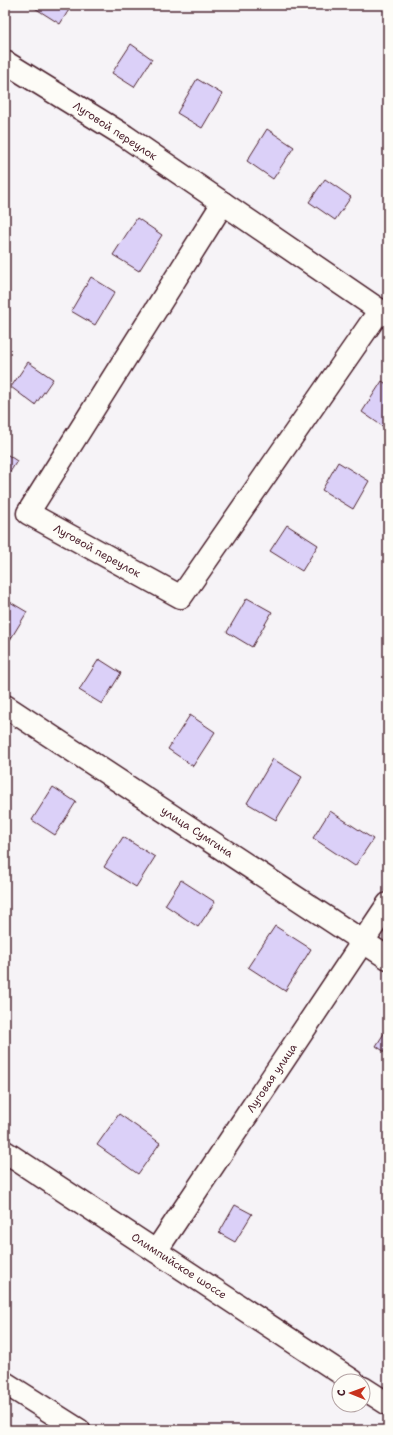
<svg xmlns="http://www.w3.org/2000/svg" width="393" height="1435" viewBox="0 0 393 1435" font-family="'Shantell Sans',sans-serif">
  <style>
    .building { fill: #dbd0f8; stroke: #4a1f2b }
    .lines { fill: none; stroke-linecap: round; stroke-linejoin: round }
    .minor-casing { stroke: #4a1f2b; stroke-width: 25 }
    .minor { stroke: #fdfcf7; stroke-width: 22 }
    .labels { text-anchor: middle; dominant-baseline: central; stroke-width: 3.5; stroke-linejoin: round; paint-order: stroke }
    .street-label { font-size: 11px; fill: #4a1f2b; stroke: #fdfcf7 }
  </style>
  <rect width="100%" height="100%" fill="#f6f3f7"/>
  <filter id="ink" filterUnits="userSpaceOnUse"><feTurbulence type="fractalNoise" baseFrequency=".025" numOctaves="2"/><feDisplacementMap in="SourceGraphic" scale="8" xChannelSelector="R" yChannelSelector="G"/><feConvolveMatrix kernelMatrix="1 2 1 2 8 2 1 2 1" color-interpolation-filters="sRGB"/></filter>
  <g filter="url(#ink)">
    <g class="building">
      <path d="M30,5H72L60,24Z"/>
      <path d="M131,44L152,59L134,87L112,73Z"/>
      <path d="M197,79L222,94L202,128L177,113Z"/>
      <path d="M267,129L294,147L273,179L247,161Z"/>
      <path d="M325,179L351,197L335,220L309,202Z"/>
      <path d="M137,218L162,235L139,271L113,255Z"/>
      <path d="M91,277L115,292L95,325L71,311Z"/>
      <path d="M28,362L53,379L35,405L11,387Z"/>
      <path d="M382,381L388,385V430L362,412Z"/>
      <path d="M5,453L17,461L5,480Z"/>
      <path d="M338,462L369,481L353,509L322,490Z"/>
      <path d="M287,525L318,545L302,571L270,551Z"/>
      <path d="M247,598L272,612L252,647L227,632Z"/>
      <path d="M5,599L27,612L10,640L5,637Z"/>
      <path d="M99,659L121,673L102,704L79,690Z"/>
      <path d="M190,715L215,732L193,766L168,749Z"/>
      <path d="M273,759L302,777L276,820L247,803Z"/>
      <path d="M53,787L76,802L55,835L32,820Z"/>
      <path d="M330,811L373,839L355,866L313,838Z"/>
      <path d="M123,837L155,857L136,887L104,867Z"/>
      <path d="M181,880L215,902L198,927L165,905Z"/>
      <path d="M275,926L311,949L285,991L248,967Z"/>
      <path d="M388,1027V1054L376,1046Z"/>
      <path d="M119,1114L160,1143L138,1174L97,1145Z"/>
      <path d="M235,1205L252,1214L235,1242L219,1233Z"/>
    </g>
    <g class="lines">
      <g class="minor-casing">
        <g id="minor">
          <path d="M5,62L125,136L388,316"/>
          <path d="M223,203L28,513L181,597L380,310"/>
          <path d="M5,706L388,958"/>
          <path d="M5,1152L353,1381"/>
          <path d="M156,1251L388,904"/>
          <path d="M5,1383L79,1430"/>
          <path d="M363,1388L388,1404"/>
        </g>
      </g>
      <use href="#minor" class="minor"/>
    </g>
  </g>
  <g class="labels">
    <g class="street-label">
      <text transform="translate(115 131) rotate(33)">Луговой переулок</text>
      <text transform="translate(97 551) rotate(29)">Луговой переулок</text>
      <text transform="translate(197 832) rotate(33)">улица Сумгина</text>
      <text transform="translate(272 1078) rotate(-56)">Луговая улица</text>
      <text transform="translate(179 1266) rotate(33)">Олимпийское шоссе</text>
    </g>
  </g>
  <rect width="393" height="1435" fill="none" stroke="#fdfcf7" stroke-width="20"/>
  <rect x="10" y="10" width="373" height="1415" fill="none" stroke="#4a1f2b" stroke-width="1.5" filter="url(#ink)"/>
  <g transform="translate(351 1393) rotate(271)"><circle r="19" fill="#fdfcf7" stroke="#b5a4a5"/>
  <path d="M0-3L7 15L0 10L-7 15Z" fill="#c8321e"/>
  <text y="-6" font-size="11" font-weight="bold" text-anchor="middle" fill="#4a1f2b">С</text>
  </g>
</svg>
